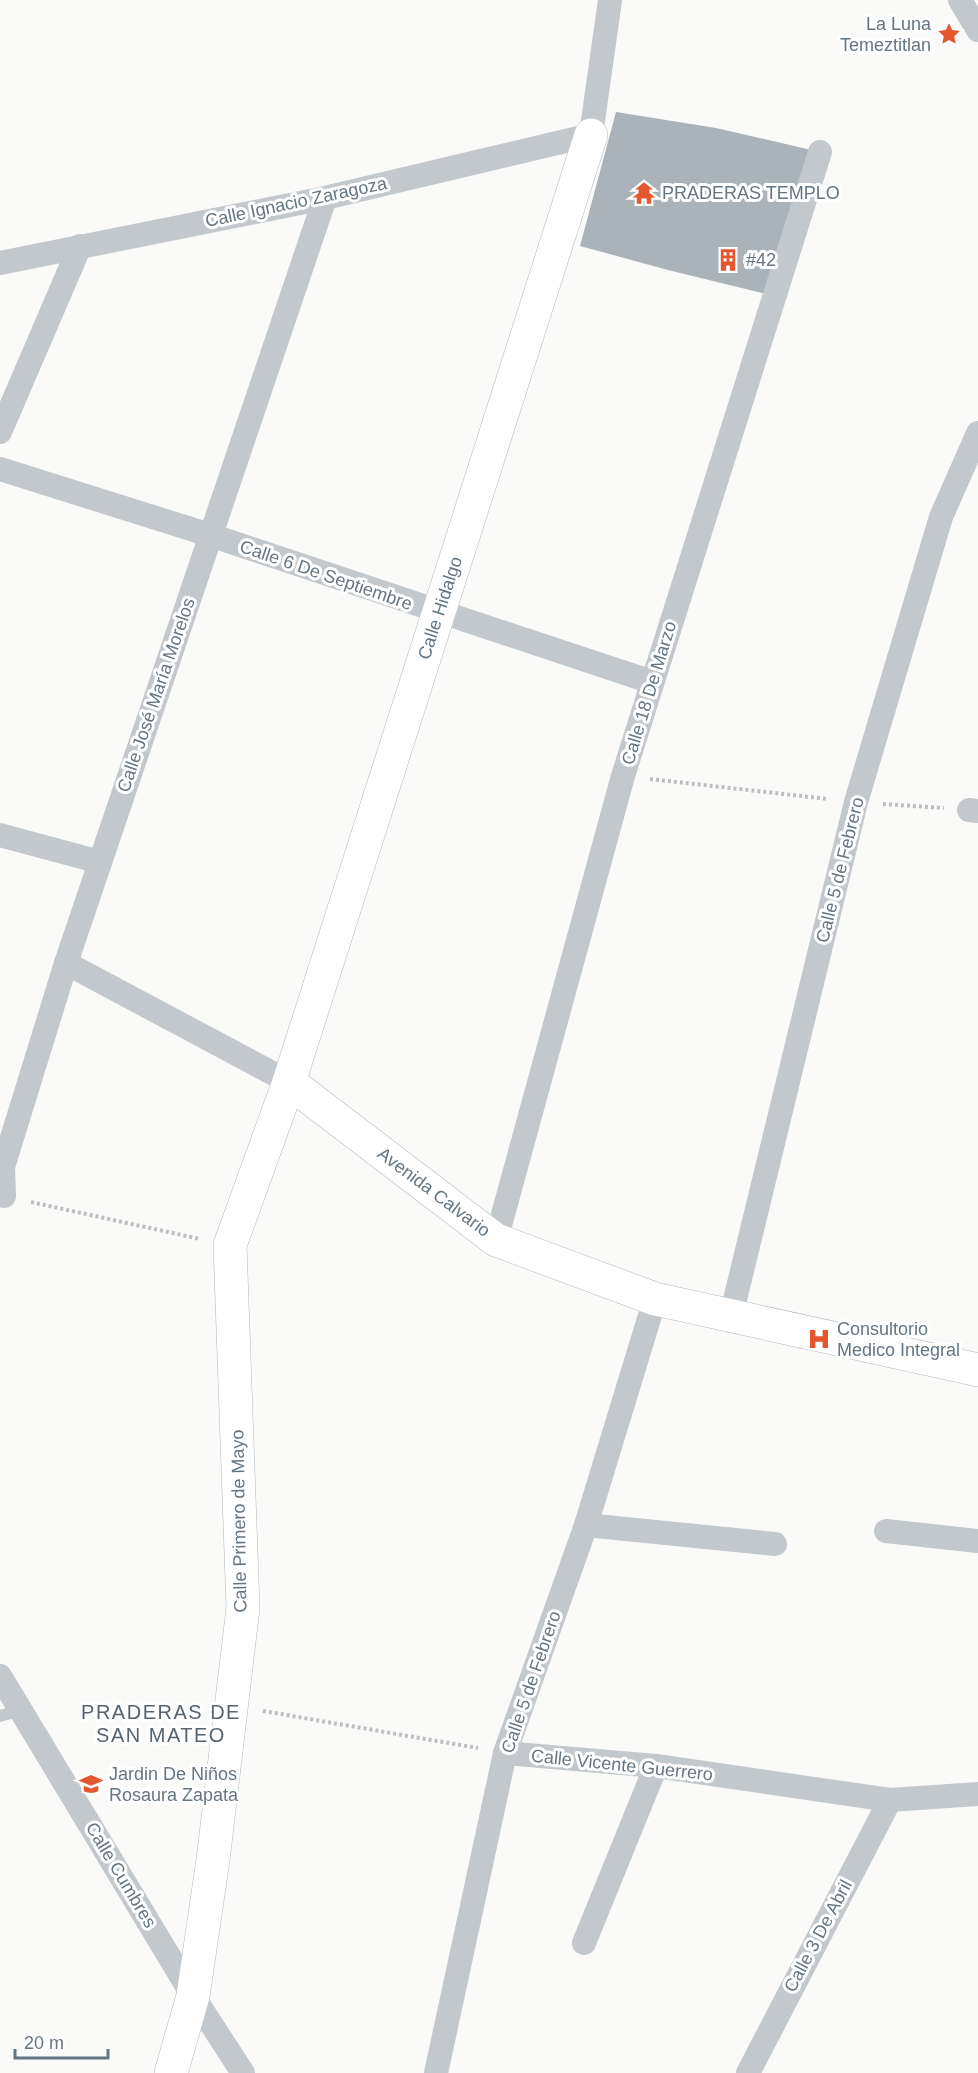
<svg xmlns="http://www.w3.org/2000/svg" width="978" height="2073" viewBox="0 0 978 2073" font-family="Arial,sans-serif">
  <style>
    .building { fill: #aab3b9 }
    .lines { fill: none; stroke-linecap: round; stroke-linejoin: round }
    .secondary-casing { stroke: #b3babf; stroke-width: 34 }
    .path { stroke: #bbbfc2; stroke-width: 4; stroke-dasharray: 3 3; stroke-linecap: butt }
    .lane { stroke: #c3c8cc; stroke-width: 12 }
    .street { stroke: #c3c8cc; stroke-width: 24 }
    .secondary { stroke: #fff; stroke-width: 33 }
    .labels { text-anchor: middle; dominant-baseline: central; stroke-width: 6; stroke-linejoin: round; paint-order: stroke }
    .poi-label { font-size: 18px; fill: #657683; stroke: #fff; text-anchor: start }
    .street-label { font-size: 18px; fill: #657683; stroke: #fff }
    .neighbourhood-label { font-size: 20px; letter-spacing: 1.5px; fill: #57646e; stroke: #fff }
  </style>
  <rect width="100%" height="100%" fill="#fafaf8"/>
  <path class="building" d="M616,112L716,128L820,152L774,296L668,270L580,246Z"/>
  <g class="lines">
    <g class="secondary-casing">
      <g id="secondary">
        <path d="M289,1082L496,1240L655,1299L978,1370"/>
        <path d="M171,2073L193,1996L213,1860L243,1608L230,1245L289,1082L591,135"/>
      </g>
    </g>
    <g class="path">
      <path d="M650,779L828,799"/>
      <path d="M883,804L944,808"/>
      <path d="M31,1202L200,1239"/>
      <path d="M263,1711L478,1748"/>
    </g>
    <path class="lane" d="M0,1716L22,1710"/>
    <g class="street">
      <path d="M960,0L978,30"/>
      <path d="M0,263L325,198L591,135L610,0"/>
      <path d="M0,432L80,246"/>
      <path d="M0,469L210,535L652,682"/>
      <path d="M969,810L978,811"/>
      <path d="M0,835L100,862"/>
      <path d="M66,963L289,1082"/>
      <path d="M4,1196L3,1167L66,963L325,198"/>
      <path d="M496,1240L623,776L820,152"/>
      <path d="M731,1316L856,802L941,517L978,433"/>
      <path d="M586,1525L775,1544"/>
      <path d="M886,1531L978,1541"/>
      <path d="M0,1676L193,1996L243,2073"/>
      <path d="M505,1753L656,1766L890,1800L978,1794"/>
      <path d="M584,1943L656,1766"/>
      <path d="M436,2073L505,1753L586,1525L655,1299"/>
      <path d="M748,2073L890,1800"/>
    </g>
    <use href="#secondary" class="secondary"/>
  </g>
  <defs>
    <g id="sight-bare" transform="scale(1.8)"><path d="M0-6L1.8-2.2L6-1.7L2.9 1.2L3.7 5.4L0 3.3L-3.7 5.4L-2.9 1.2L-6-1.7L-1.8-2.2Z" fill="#e4572e" stroke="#fff" stroke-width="2.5" paint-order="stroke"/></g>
    <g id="temple-bare" transform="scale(1.8)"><path d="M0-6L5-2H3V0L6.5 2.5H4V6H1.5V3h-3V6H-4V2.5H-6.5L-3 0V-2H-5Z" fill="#e4572e" stroke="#fff" stroke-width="2.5" paint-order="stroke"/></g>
    <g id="building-bare" transform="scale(1.8)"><path d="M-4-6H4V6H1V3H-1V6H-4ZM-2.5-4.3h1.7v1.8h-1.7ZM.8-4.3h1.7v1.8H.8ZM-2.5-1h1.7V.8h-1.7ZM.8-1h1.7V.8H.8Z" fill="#e4572e" stroke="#fff" stroke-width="2.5" paint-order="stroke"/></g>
    <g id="hospital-bare" transform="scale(1.8)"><path d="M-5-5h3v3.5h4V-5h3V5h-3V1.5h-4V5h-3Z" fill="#e4572e" stroke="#fff" stroke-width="2.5" paint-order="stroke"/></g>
    <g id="school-bare" transform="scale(1.8)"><path d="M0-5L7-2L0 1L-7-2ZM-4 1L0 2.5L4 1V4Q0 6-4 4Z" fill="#e4572e" stroke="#fff" stroke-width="2.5" paint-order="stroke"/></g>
  </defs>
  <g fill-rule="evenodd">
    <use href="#sight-bare" x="949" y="34"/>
    <use href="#temple-bare" x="644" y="193"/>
    <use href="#building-bare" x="728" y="260"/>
    <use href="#hospital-bare" x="819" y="1339"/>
    <use href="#school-bare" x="91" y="1784"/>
  </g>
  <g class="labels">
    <g class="poi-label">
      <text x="931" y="24" text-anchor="end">La Luna<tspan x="931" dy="21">Temeztitlan</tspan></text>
      <text x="662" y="193">PRADERAS TEMPLO</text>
      <text x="746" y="260">#42</text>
      <text x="837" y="1329">Consultorio<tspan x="837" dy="21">Medico Integral</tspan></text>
      <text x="109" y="1774">Jardin De Niños<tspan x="109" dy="21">Rosaura Zapata</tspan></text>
    </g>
    <g class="street-label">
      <text transform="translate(296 202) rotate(-12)">Calle Ignacio Zaragoza</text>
      <text transform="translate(326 575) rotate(19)">Calle 6 De Septiembre</text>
      <text transform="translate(440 608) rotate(-72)">Calle Hidalgo</text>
      <text transform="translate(649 693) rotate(-73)">Calle 18 De Marzo</text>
      <text transform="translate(156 695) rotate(-71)">Calle José María Morelos</text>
      <text transform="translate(840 870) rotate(-76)">Calle 5 de Febrero</text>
      <text transform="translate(434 1192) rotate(37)">Avenida Calvario</text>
      <text transform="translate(239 1521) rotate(-91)">Calle Primero de Mayo</text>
      <text transform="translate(531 1682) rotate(-71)">Calle 5 de Febrero</text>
      <text transform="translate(622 1765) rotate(6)">Calle Vicente Guerrero</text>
      <text transform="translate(121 1875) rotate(59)">Calle Cumbres</text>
      <text transform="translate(818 1936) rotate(-62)">Calle 3 De Abril</text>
    </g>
    <g class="neighbourhood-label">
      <text x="161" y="1712">PRADERAS DE<tspan x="161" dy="23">SAN MATEO</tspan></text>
    </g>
  </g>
  <path d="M15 2049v9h93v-9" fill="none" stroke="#657683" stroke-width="3"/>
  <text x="24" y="2049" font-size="18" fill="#657683" stroke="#ffffff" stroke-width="4.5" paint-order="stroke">20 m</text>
</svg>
